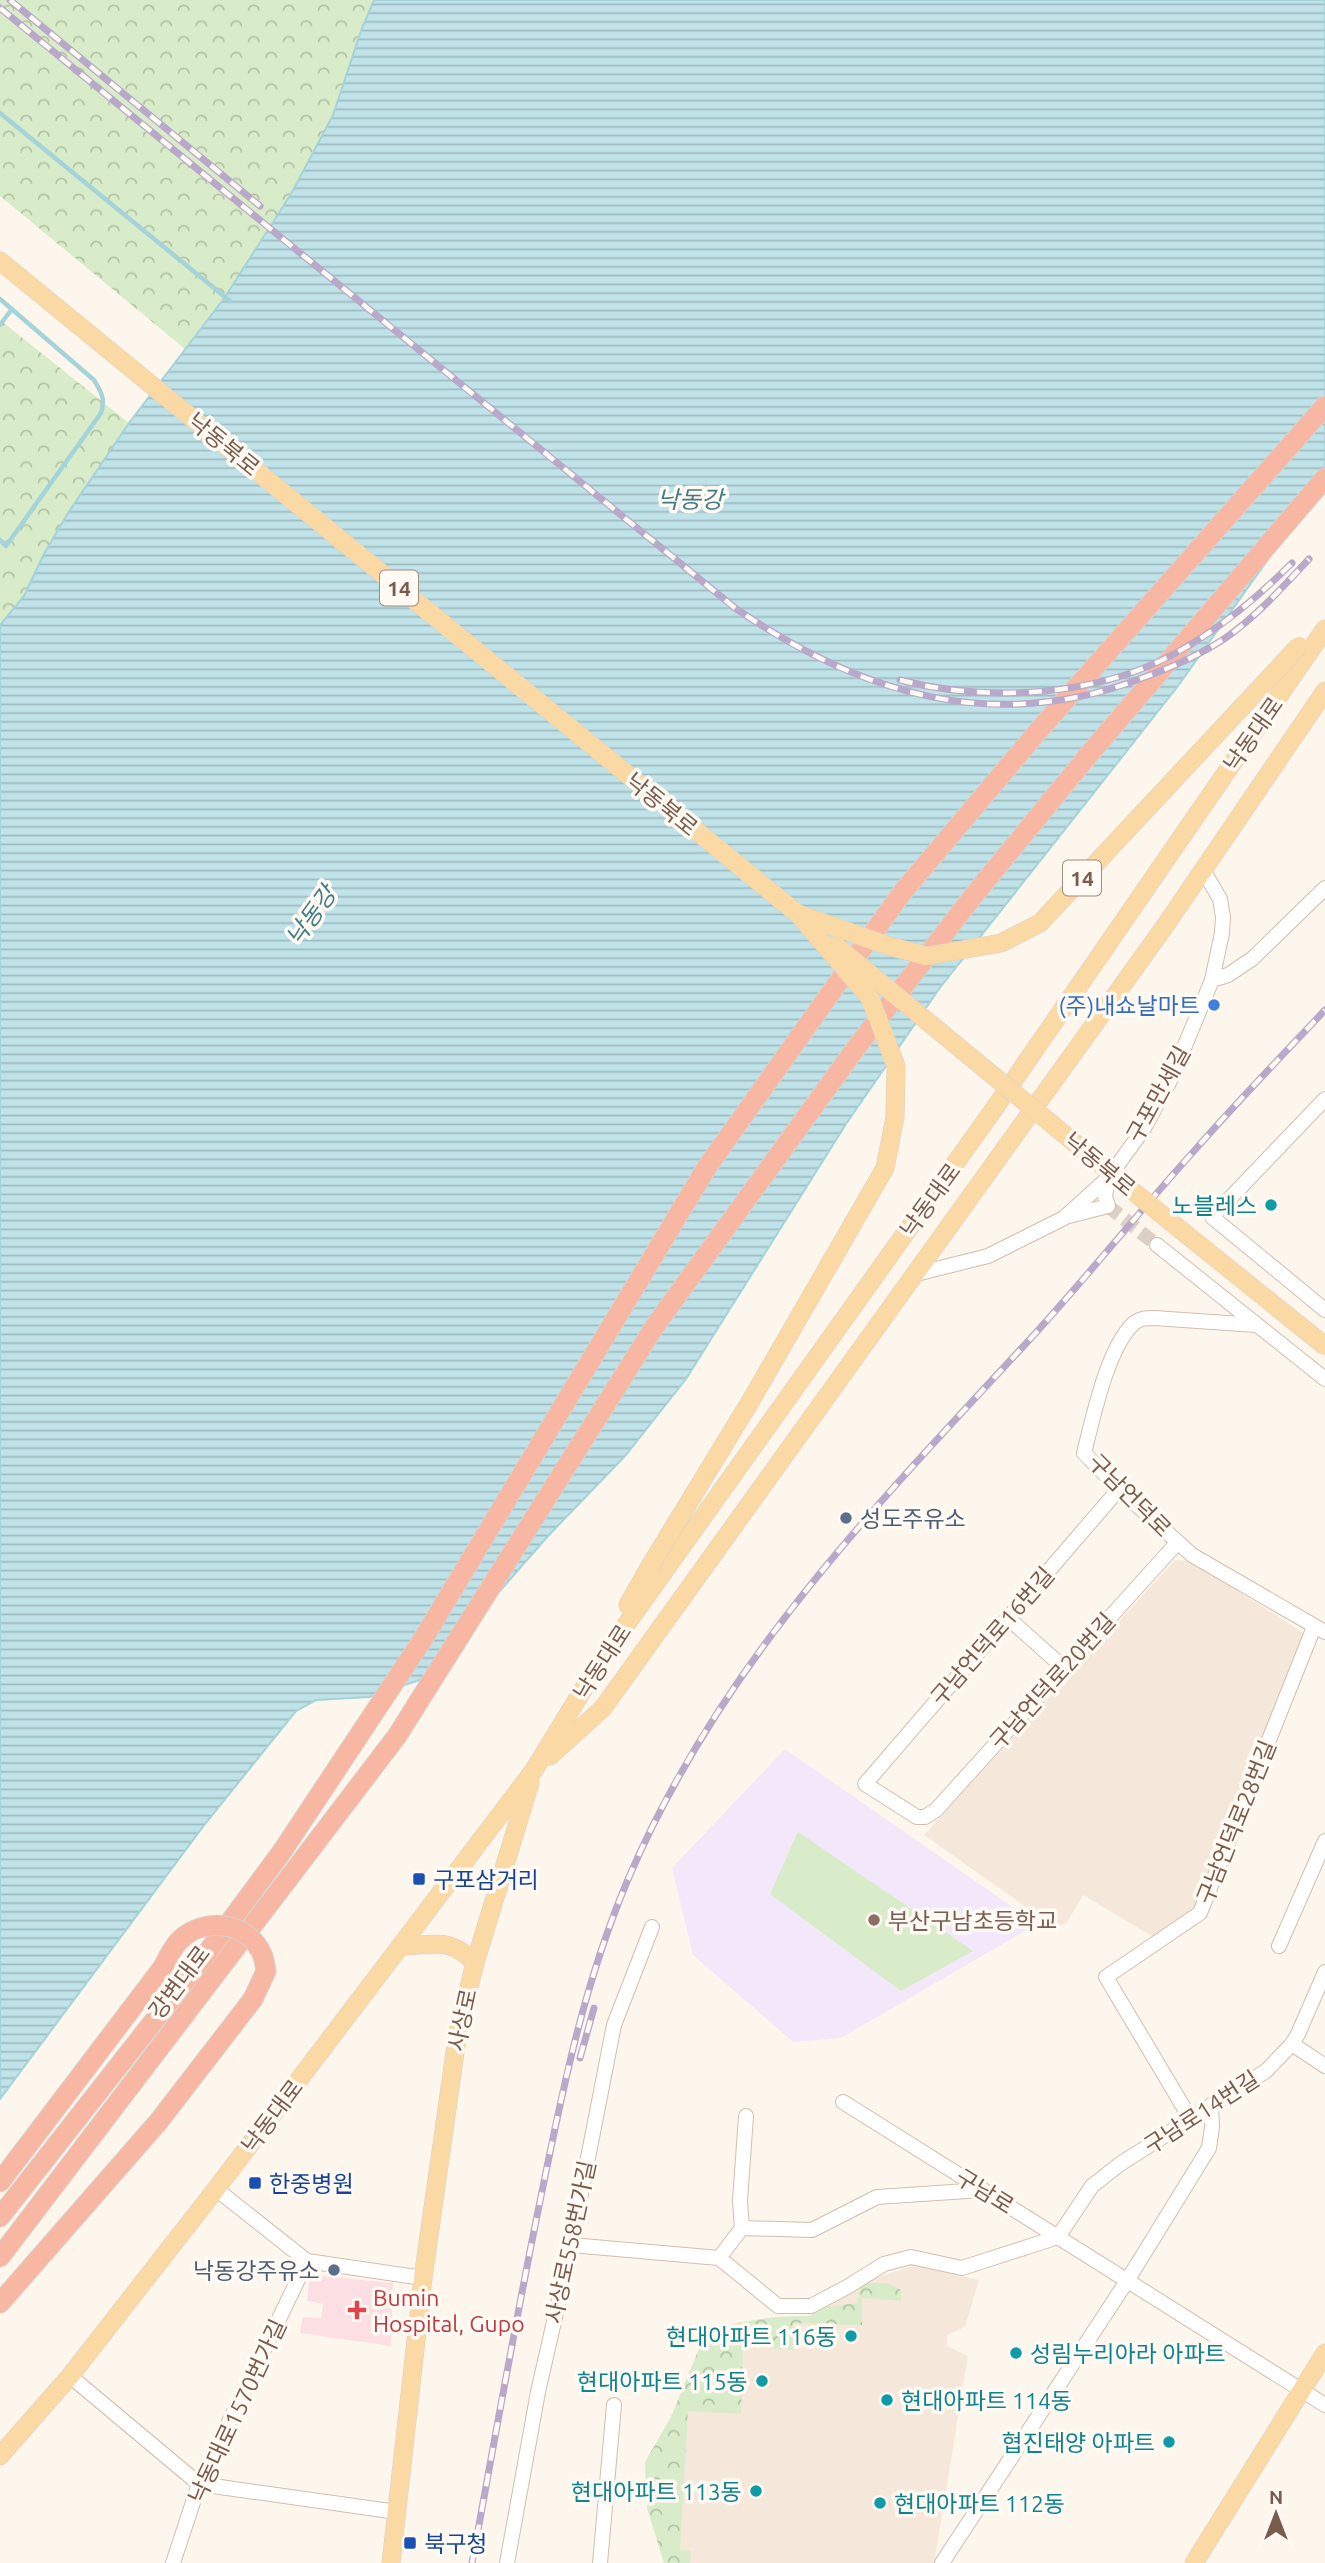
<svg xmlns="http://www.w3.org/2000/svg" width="1325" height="2563" viewBox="0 0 1325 2563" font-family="Ubuntu,'Noto Sans KR',sans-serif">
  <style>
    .residential { fill: #f5e8da }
    .education { fill: #f3e8fa }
    .medical { fill: #fbdfe3 }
    .park { fill: url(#park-crowns) }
    .pitch { fill: #d8ecc9 }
    .water { fill: url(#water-rules); stroke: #a5d3da; stroke-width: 2 }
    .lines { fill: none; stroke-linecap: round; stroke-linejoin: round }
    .stream { stroke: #a5d3da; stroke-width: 4.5 }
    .minor-tunnel { stroke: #dcd0c4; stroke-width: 14; stroke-dasharray: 14 7; stroke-linecap: butt }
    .minor-casing { stroke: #d1beb0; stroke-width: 16 }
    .major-casing { stroke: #dad1cd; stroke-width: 19 }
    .highway-casing { stroke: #dad1cd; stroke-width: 21 }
    .minor { stroke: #fff; stroke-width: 14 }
    .major { stroke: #fbd9a5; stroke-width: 18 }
    .highway { stroke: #f7b7a3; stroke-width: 19 }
    .rail-casing { stroke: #b9a8c9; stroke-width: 7 }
    .rail { stroke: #fffaf3; stroke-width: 4.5; stroke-dasharray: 13; stroke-linecap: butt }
    .major-bridge-casing { stroke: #dad1cd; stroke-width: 19; stroke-linecap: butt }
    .highway-bridge-casing { stroke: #dad1cd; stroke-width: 21; stroke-linecap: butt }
    .major-bridge { stroke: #fbd9a5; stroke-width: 18 }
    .highway-bridge { stroke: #f7b7a3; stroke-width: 19 }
    .shop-dot { fill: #3f7fe0; stroke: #fffaf3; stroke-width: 2.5 }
    .culture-dot { fill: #0f9aa8; stroke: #fffaf3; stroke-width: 2.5 }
    .service-dot { fill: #5c6f8a; stroke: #fffaf3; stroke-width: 2.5 }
    .transit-dot { fill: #1a4fb4; stroke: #fffaf3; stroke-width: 2.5 }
    .education-dot { fill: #8d6e63; stroke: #fffaf3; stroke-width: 2.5 }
    .health-dot { fill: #e0444e; stroke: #fffaf3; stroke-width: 2.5 }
    .labels { text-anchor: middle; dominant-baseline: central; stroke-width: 7; stroke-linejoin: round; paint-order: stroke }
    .shield { fill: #fffaf3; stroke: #a28b7f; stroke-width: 2 }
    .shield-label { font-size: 21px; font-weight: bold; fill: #7a5c4d }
    .street-label { font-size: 23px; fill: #7a5c4d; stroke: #fffaf3 }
    .shop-label { font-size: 23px; fill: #366cbe; stroke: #fffaf3; text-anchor: end }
    .culture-label { font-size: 23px; fill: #0d838f; stroke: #fffaf3; text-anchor: end }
    .service-label { font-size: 23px; fill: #4e5e75; stroke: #fffaf3; text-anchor: start }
    .transit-label { font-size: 23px; fill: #164399; stroke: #fffaf3; text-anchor: start }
    .education-label { font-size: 23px; fill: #785e54; stroke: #fffaf3; text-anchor: start }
    .health-label { font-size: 23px; fill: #be3a42; stroke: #fffaf3; text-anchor: start }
    .water-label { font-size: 24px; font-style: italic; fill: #437c86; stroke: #fffaf3 }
  </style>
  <defs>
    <pattern id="park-crowns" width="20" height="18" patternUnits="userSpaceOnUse" patternTransform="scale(1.75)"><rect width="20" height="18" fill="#d8ecc9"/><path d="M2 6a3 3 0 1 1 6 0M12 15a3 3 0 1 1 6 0" fill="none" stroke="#b4c2a5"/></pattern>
    <pattern id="water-rules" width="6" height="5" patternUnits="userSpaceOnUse" patternTransform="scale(1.75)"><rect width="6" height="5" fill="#bfe3e8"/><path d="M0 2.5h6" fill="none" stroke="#a0bbbe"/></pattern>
  </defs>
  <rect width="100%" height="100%" fill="#fdf6ec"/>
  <g class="residential">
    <path d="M1175,1560L1191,1561L1305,1634L1197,1907L1155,1938L1083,1895L1067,1922L1056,1928L924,1835Z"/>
    <path d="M914,2265L979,2280L965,2327L947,2335V2346L968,2356L934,2563H664L647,2508L645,2462L671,2417L703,2339L736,2323L776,2317L810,2316L861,2283Z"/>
  </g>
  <path class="education" d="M785,1749L1037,1924L841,2038L793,2042L693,1955L672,1868Z"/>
  <path class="medical" d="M310,2275L393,2283L391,2346L300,2333L303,2317L321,2318L323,2304L307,2301Z"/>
  <g class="park">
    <path d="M0,0H374C358,38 349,78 333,115C296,200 241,276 185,349L0,196Z"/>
    <path d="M0,320L129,423L68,513L44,554L24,596L0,625Z"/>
    <path d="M861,2283H887L901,2290V2301L862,2298V2325L793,2323L794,2350L743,2346L741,2414L688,2411L680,2550L691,2551L690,2563H664L647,2508L645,2462L671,2417L703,2339L736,2323L776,2317L810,2316L821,2307L857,2303Z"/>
  </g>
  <path class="pitch" d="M798,1832L973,1951L901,1991L770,1894Z"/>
  <path class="water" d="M374,0H1325V484L1281,541L1178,686L939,989L846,1124L686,1379L625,1456L548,1536L423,1679L369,1697L316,1700L296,1711L205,1824L0,2099V625L24,596L44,554L68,513L129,423L225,297L291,194L333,115L362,28Z"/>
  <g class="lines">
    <g class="stream">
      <path d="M0,113L230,301"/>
      <path d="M0,299L94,380C101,392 106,399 101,413L6,546L0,540"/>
      <path d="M0,325L12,309"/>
    </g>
    <path class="minor-tunnel" d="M1108,1206L1157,1245"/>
    <g class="minor-casing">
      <g id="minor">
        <path d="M1212,980L1228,975L1252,959L1325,888"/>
        <path d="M1325,1099L1212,1217L1325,1310"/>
        <path d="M1069,1216L1108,1206L1105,1196L1108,1178"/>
        <path d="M1157,1245L1325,1379"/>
        <path d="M916,1274L988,1256L1064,1218L1108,1178L1143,1130L1172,1077L1212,980L1222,933L1223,917L1220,899L1203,870"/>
        <path d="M1256,1325L1154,1318C1146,1318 1140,1318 1133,1324C1107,1349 1093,1418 1084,1453L1119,1489L1192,1555L1325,1632"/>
        <path d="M1119,1489L865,1784L917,1817H925L936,1810L1177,1543"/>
        <path d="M1008,1618L1064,1668"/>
        <path d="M1279,1946L1325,1841"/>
        <path d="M1292,2044L1325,2066"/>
        <path d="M843,2102L1325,2405"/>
        <path d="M1190,2118L1106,1977L1200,1913L1314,1627"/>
        <path d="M216,2189L307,2261L423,2278"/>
        <path d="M742,2228L812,2230L877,2197L982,2190"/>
        <path d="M742,2228L740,2201L746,2116"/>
        <path d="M571,2245L719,2258L778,2306H811L847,2287L884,2264L911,2257L962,2268L1058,2237L1092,2186L1120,2164L1266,2071L1292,2044L1298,2034L1325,1972"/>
        <path d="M719,2258L742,2228"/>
        <path d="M70,2376L199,2484L397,2512"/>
        <path d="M173,2563L199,2484L307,2261"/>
        <path d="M507,2563L538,2392L568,2260L614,2025L652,1927"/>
        <path d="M600,2563L614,2405"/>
        <path d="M942,2563L1127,2281L1209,2148L1212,2127L1211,2105"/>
      </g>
    </g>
    <g class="major-casing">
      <g id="major">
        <path d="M0,261L798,914"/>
        <path d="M628,1605L650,1566"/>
        <path d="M550,1756L603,1708L1165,926L1325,691"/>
        <path d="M401,1946C434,1945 451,1937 475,1963"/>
        <path d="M0,2456L70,2376L216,2189L534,1770L603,1657L994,1109L1325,629"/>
        <path d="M391,2563L423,2278L458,2031L475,1963L530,1783"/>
        <path d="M1194,2563L1325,2353"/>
      </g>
    </g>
    <g class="highway-casing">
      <g id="highway">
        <path d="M0,2182L163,1967"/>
        <path d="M0,2217L201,1961L281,1853L423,1639L707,1167L901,894L1039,730L1325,406"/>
        <path d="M0,2257L397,1736L655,1326L856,1048L974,895L1091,752L1325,478"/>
        <path d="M0,2303L159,2121L253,1999"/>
      </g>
    </g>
    <use href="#minor" class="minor"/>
    <use href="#major" class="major"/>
    <use href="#highway" class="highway"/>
    <g class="rail-casing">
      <g id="rail">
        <path d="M10,0L260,206"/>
        <path d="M0,8L735,608C860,694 995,735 1142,678C1170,668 1198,656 1224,639C1256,617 1282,588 1309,559"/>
        <path d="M900,680C984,702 1092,697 1170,656C1216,632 1255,600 1292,563"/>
        <path d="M580,2058L594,2008"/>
        <path d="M472,2563C493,2449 513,2335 536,2221C560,2103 581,1989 629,1877C719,1668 867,1515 1019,1351C1080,1286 1135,1216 1194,1151C1236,1103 1281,1057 1325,1010"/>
      </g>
    </g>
    <use href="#rail" class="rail"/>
    <g class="major-bridge-casing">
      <g id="major-bridge">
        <path d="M798,914L889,946L927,956L1001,943L1040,923L1299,646"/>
        <path d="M836,946L1156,1210L1325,1346"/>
        <path d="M650,1566L750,1402L885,1168L895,1117L896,1066L870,998L798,914"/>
      </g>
    </g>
    <g class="highway-bridge-casing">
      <path id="highway-bridge" d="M163,1967C168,1958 173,1946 181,1939C204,1918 244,1921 260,1950C264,1956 265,1965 266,1971L253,1999"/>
    </g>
    <use href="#major-bridge" class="major-bridge"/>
    <use href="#highway-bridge" class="highway-bridge"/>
  </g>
  <circle class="shop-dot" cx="1214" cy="1005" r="7"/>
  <g class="culture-dot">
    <circle cx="1271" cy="1205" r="7"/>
    <circle cx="851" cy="2336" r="7"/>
    <circle cx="1016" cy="2353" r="7"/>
    <circle cx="762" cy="2381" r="7"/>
    <circle cx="887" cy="2400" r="7"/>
    <circle cx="1169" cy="2442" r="7"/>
    <circle cx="756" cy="2491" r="7"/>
    <circle cx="880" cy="2503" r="7"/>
  </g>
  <g class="service-dot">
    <circle cx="846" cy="1518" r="7"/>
    <circle cx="334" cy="2270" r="7"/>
  </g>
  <g class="transit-dot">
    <rect x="412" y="1872" width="14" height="14" rx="3.5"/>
    <rect x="248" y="2176" width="14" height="14" rx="3.5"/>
    <rect x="403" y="2536" width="14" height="14" rx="3.5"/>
  </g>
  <circle class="education-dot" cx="874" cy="1920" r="7"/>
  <path class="health-dot" d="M353.5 2299.5h7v7h7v7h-7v7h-7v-7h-7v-7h7z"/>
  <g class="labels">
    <g class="shield">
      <rect x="380" y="570.5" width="38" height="35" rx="5"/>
      <rect x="1063" y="860.5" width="38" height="35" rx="5"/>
    </g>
    <g class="shield-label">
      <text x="399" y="588">14</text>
      <text x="1082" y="878">14</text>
    </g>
    <g class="street-label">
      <text transform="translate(224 444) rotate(39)">낙동북로</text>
      <text transform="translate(1253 734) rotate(-55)">낙동대로</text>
      <text transform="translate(662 804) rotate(39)">낙동북로</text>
      <text transform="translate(1158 1094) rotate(-61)">구포만세길</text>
      <text transform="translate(1100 1164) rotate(40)">낙동북로</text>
      <text transform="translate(930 1200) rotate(-54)">낙동대로</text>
      <text transform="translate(1130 1495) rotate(45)">구남언덕로</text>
      <text transform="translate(992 1636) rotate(-49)">구남언덕로16번길</text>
      <text transform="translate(602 1662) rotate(-57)">낙동대로</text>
      <text transform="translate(1052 1681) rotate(-48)">구남언덕로20번길</text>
      <text transform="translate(1236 1822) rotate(-68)">구남언덕로28번길</text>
      <text transform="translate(179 1982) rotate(-53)">강변대로</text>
      <text transform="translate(462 2020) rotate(-78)">사상로</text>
      <text transform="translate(1201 2112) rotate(-33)">구남로14번길</text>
      <text transform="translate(272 2116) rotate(-53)">낙동대로</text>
      <text transform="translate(985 2191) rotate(32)">구남로</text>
      <text transform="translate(570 2242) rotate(-78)">사상로558번가길</text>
      <text transform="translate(237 2411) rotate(-65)">낙동대로1570번가길</text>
    </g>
    <g class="shop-label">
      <text x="1200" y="1005">(주)내쇼날마트</text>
    </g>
    <g class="culture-label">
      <text x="1257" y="1205">노블레스</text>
      <text x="837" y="2336">현대아파트 116동</text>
      <text x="1030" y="2353" text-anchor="start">성림누리아라 아파트</text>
      <text x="748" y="2381">현대아파트 115동</text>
      <text x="901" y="2400" text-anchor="start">현대아파트 114동</text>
      <text x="1155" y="2442">협진태양 아파트</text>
      <text x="742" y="2491">현대아파트 113동</text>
      <text x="894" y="2503" text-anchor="start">현대아파트 112동</text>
    </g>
    <g class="service-label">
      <text x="860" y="1518">성도주유소</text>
      <text x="320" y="2270" text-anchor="end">낙동강주유소</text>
    </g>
    <g class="transit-label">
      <text x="433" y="1879">구포삼거리</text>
      <text x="269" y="2183">한중병원</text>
      <text x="424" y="2543">북구청</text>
    </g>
    <g class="education-label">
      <text x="888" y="1920">부산구남초등학교</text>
    </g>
    <g class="health-label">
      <text x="373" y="2297">Bumin<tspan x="373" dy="26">Hospital, Gupo</tspan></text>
    </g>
    <g class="water-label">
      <text x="690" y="499">낙동강</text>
      <text transform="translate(311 916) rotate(-54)">낙동강</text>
    </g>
  </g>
  <g transform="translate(1276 2514)" stroke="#fffaf3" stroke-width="5" paint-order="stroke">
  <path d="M0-5L12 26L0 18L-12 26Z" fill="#7a5c4d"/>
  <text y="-10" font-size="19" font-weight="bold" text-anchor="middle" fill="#7a5c4d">N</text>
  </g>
</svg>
